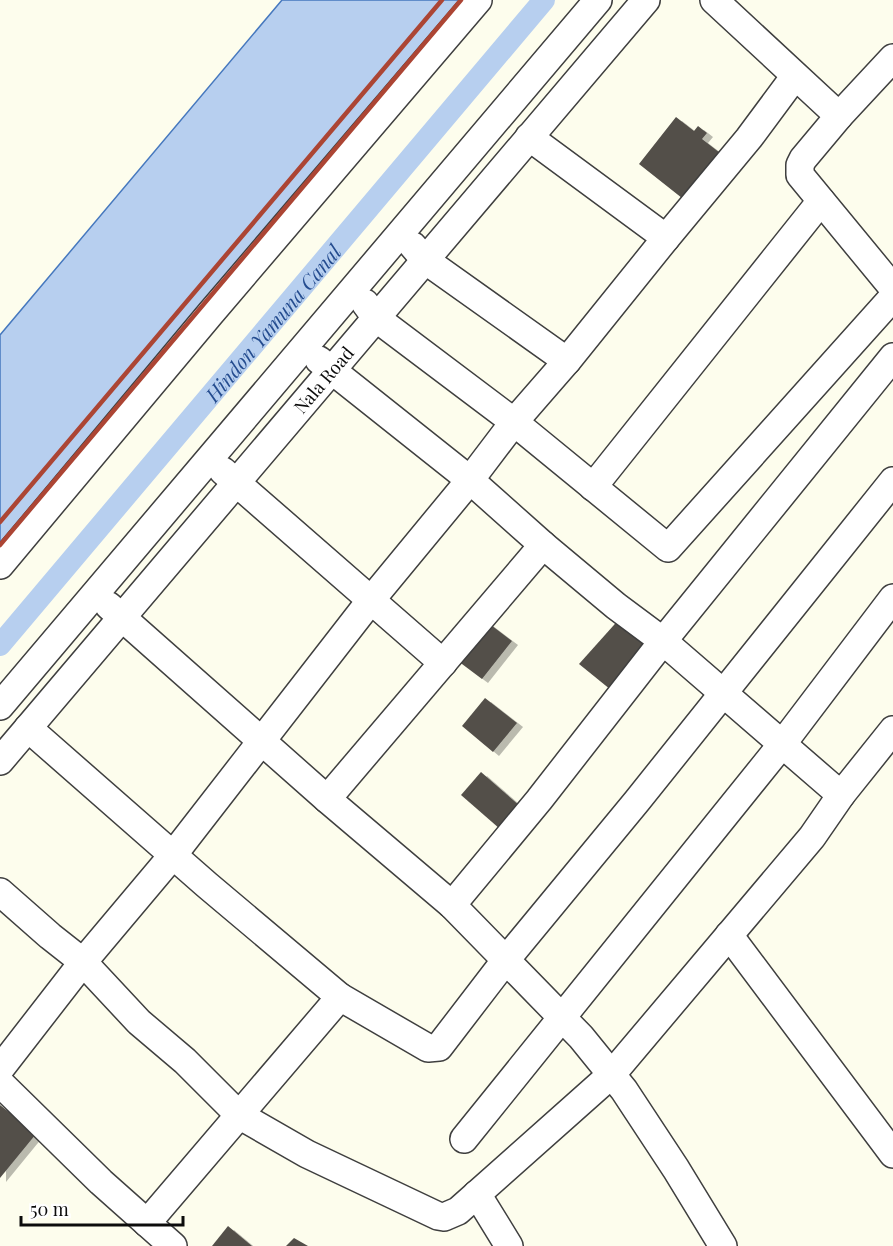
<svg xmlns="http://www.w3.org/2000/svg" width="893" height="1246" viewBox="0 0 893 1246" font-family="'Playfair Display',serif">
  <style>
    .water { fill: #b7cfef; stroke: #4678be; stroke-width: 1.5 }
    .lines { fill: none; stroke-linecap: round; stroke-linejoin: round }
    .canal { stroke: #b7cfef; stroke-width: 22 }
    .building { fill: #534f4a; filter: url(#shadow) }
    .minor-casing { stroke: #3f3f3f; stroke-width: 30 }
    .minor { stroke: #fff; stroke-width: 27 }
    .rail { stroke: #ac4534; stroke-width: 4.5 }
    .labels { text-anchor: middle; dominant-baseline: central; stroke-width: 6; stroke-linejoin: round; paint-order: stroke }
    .street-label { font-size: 18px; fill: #0c0c0c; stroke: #fff }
    .water-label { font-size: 20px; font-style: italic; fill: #244c8f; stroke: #fff }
  </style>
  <defs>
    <filter id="shadow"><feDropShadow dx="6" dy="4" stdDeviation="0" flood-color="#0004"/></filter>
  </defs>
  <rect width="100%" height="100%" fill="#fdfded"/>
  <path class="water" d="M282,0H460L0,543V335Z"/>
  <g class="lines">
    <path class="canal" id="s1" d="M0,645L544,0"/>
  </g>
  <g class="building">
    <path d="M676,117L694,131L698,126L707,133L702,139L724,156L687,202L639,164Z"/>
    <path d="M622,616L653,650L616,694L579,664Z"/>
    <path d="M483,619L512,641L482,679L454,658Z"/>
    <path d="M485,698L517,723L493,752L462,726Z"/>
    <path d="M481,772L520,806L500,829L461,795Z"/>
    <path d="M0,1105L36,1134L0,1178Z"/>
    <path d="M228,1226L252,1246H212Z"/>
    <path d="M294,1238L308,1246H286Z"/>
  </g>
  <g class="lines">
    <g class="minor-casing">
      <g id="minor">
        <path d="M714,0L839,116L803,159L800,165V175L893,288"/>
        <path d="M839,116L893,58"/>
        <path d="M529,137L666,238"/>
        <path d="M413,246L425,260L567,361"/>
        <path d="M365,303L376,318L514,422L668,548L893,297"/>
        <path d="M319,360L470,480L543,545L616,606L663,641L841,795"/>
        <path d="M223,471L443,663"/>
        <path d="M593,487L821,201"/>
        <path d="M0,565L210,314L478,0"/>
        <path d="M109,606L327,799L452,905L581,1037L624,1090L676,1169L723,1246"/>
        <path d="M0,706L598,0"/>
        <path d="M28,728L207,885L340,997"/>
        <path id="s2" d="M0,761L646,0"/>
        <path d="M327,799L543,545"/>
        <path d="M0,892L50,936L83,962L139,1022L185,1061L239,1115L307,1154L438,1216L444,1217L458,1211L612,1074L812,837L841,795L893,730"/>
        <path d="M452,905L539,800L663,641L893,357"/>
        <path d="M729,935L893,1154"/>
        <path d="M0,1069L83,962L173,855L371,600L470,480L514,422L567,361L666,238L749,138L795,76"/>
        <path d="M0,1083L101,1182L173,1246"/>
        <path d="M464,1139L783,743L893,598"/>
        <path d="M477,1194L509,1246"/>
        <path d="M147,1223L340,997L428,1048L439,1047L505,961L637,801L893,481"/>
      </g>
    </g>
    <use href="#minor" class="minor"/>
    <g class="rail">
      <path d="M0,522L442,0"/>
      <path d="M0,545L461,0"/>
    </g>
  </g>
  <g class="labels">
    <g class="street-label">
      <text stroke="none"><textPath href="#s2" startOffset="500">Nala Road</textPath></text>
    </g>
    <g class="water-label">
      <text stroke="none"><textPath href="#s1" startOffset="422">Hindon Yamuna Canal</textPath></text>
    </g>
  </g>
  <path d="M21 1216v9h162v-9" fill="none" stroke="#0c0c0c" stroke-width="3"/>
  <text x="30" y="1216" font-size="18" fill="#0c0c0c" stroke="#ffffff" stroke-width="4.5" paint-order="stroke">50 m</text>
</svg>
